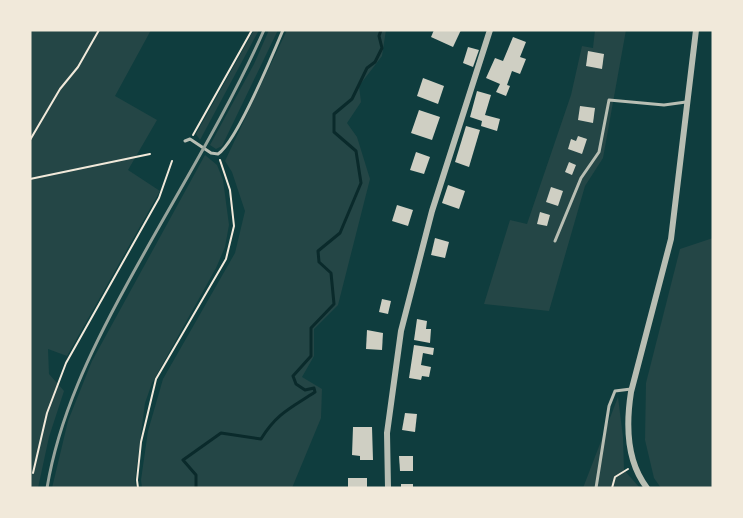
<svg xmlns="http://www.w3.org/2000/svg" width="743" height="518" viewBox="0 0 743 518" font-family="Barlow,sans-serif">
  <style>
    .green { fill: #244646 }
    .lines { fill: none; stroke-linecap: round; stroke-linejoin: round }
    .stream { stroke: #0a2a2b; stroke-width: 3 }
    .building { fill: #cfcfc3 }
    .path { stroke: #f1e9da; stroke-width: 2 }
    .service { stroke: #b8beb3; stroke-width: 3 }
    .minor { stroke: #b8beb3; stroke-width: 6 }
    .rail { stroke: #97a49c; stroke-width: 3 }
  </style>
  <rect width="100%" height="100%" fill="#0f3d3e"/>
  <g class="green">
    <path d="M30,30H151L115,96L157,120L128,170L160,191L67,356L48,349L49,374L64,391L49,437L38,488H30Z"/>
    <path d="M254,30H259L200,140L196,134Z"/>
    <path d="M269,30H278L222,146L216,149L210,145L254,64Z"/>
    <path d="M287,30H386L382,56L359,86L361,102L347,123L357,137L370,179L338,305L314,329V356L302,377L322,389L321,418L292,488H142L141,480L148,431L163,379L235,253L245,211L232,172L225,161Z"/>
    <path d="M595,30H626L603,158L585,186L549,311L484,304L510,220L527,224L571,95L582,46L593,48Z"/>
    <path d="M205,155L217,165L223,180L229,225L225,247L216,268L152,383L145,403L135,480L136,488H52L68,421L92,361Z"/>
    <path d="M713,238V488H661L654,478L645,440L646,383L680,249Z"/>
    <path d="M618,397L623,437L624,470L640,488H583Z"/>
  </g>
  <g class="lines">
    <path class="stream" d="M196,488V475L183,460L221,433L261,439C277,413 291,408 315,392L314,388L305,390L296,384L293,376L311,356V328L334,304L331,273L319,262L318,251L340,233L361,183L356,151L334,132V114L352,99L367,68L375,62L382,48L379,36L381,30"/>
  </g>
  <g class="building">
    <path d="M434,30H461L453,47L431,37Z"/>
    <path d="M513,37L526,42L520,57L526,59L520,74L512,71L507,85L510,86L506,96L496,92L500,84L486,78L495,58L503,61Z"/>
    <path d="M468,47L479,50L473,67L463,63Z"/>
    <path d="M588,51L604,54L602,69L586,66Z"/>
    <path d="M423,78L444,86L438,104L417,96Z"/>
    <path d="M477,91L491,95L485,115L500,119L497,131L481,126L482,121L470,117Z"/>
    <path d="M580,106L595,108L593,123L578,120Z"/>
    <path d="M419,110L440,117L432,140L411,133Z"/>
    <path d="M466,126L480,130L469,167L455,162Z"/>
    <path d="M578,136L587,139L582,154L568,149L571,139L576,141Z"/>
    <path d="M416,152L430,157L424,174L410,170Z"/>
    <path d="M569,162L576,165L572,175L565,172Z"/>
    <path d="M448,185L465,191L459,209L442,203Z"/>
    <path d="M551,187L563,191L558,206L546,202Z"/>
    <path d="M397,205L413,210L408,226L392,221Z"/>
    <path d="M540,212L550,215L547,226L537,224Z"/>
    <path d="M435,238L449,242L445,258L431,255Z"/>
    <path d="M382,299L391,301L388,314L379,312Z"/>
    <path d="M417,319L427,321L426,329H431L430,343L414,340Z"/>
    <path d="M367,330L383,333L382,350L366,349Z"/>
    <path d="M414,345L434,348L433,355L423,353L421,365L431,367L429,377L422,376L421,380L409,378Z"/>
    <path d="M405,413L417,414L415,432L402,430Z"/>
    <path d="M353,427H372L373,460H360V456L352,455Z"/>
    <path d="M399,456H413V471H400Z"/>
    <rect x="348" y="478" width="19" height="10"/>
    <rect x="401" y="484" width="12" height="4"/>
  </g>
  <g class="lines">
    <g class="path">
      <path d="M193,135L252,30"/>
      <path d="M30,140L60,89L78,67L99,30"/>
      <path d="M30,179L150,154"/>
      <path d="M33,473L47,413L66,363L159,198L172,161"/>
      <path d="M138,488L137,480L141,442L156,379L226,259L234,226L230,190L220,160"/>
      <path d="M612,488L615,477L628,469"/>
    </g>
    <g class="service">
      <path d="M185,141L190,139L211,153L218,154C236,142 273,54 283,30"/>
      <path d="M555,241L581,178L599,152L609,100L664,105L686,102"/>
      <path d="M596,488L609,406L615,391L631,389"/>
    </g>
    <g class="minor">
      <path d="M388,488L387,433L401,331L432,211L490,30"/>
      <path d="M647,488C626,461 626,424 631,392L671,239L696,30"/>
    </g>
    <path class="rail" d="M47,488C59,416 91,350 126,286C172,201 225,118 264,30"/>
  </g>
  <rect width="743" height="518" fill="none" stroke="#f1e9da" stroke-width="63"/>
</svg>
